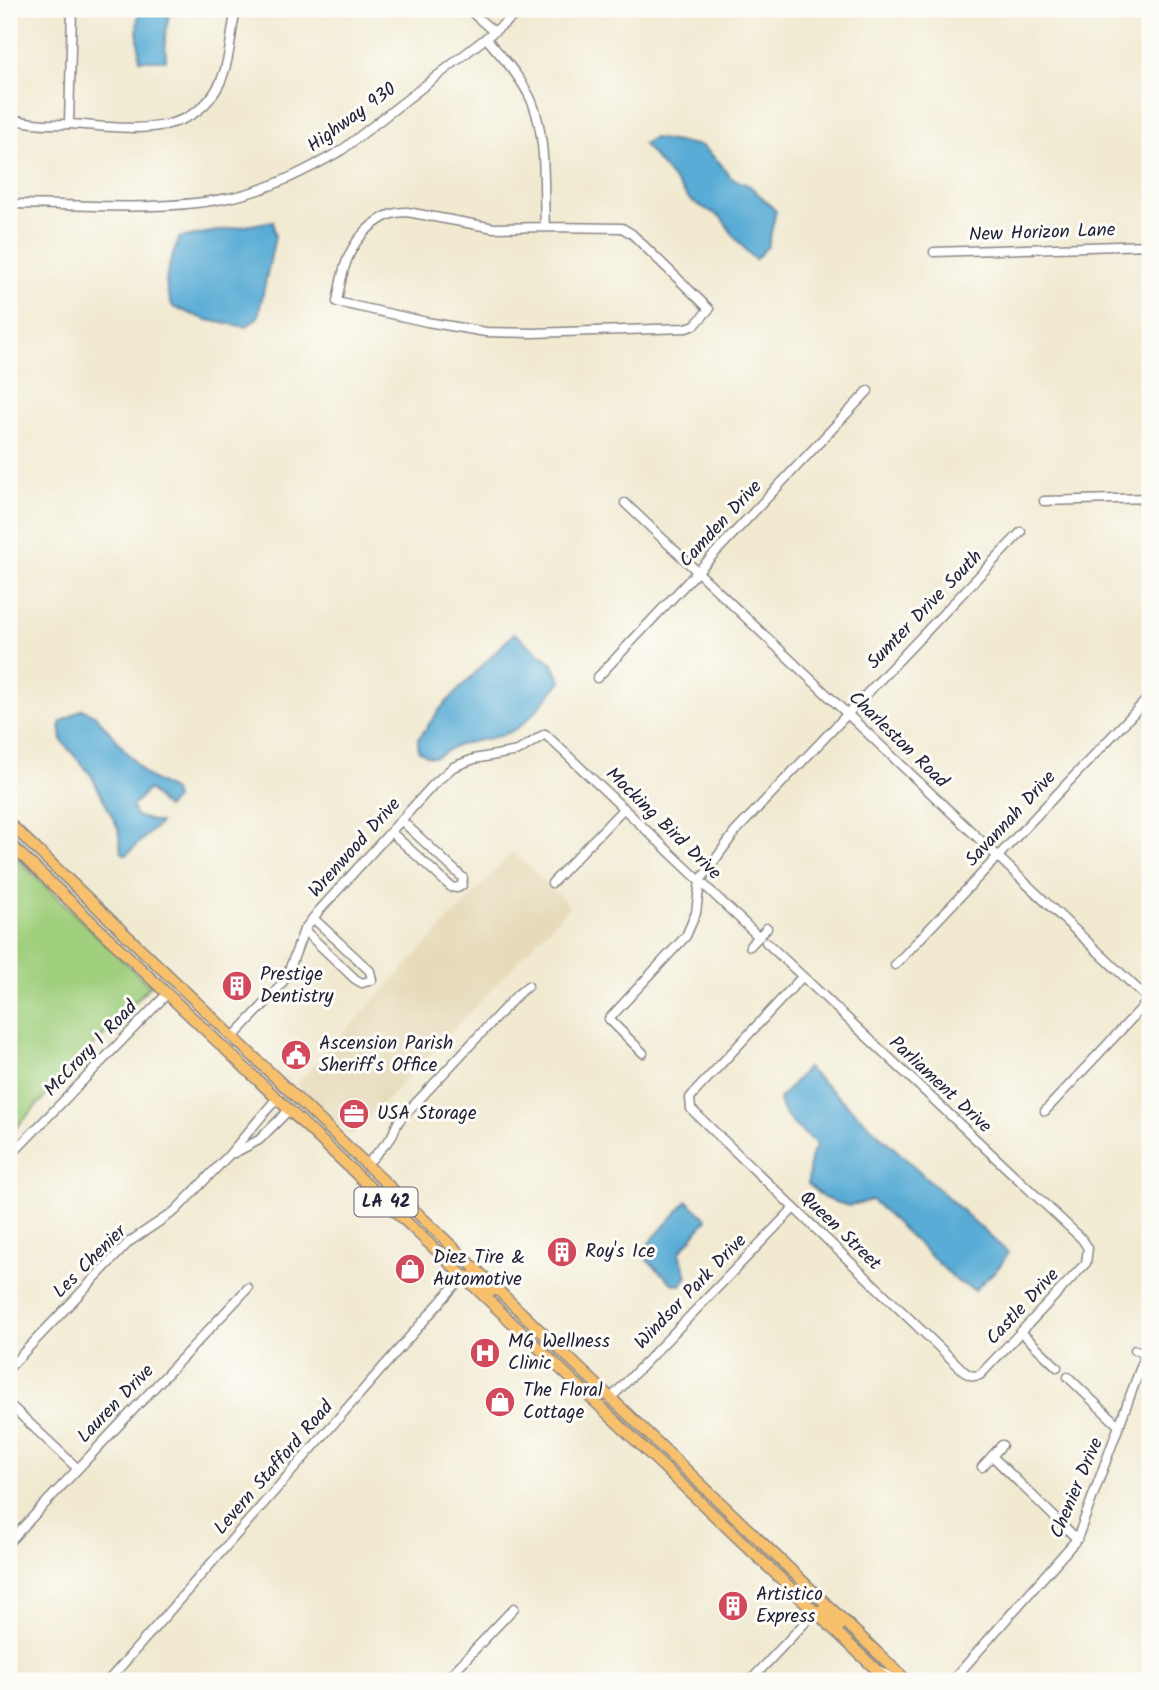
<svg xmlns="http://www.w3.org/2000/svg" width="1159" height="1690" viewBox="0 0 1159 1690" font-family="Kalam,sans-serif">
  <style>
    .built { fill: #e6daba }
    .green { fill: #a0cf7e; stroke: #61785c; stroke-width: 2 }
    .water { fill: #59acd5; stroke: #3e6788; stroke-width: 2 }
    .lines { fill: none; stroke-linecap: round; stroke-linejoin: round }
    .minor-casing { stroke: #8a8686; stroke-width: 11 }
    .major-casing { stroke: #8a8686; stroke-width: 13 }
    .minor { stroke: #fff; stroke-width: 8 }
    .major { stroke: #f7c06c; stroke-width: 10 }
    .labels { text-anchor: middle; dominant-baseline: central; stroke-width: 6; stroke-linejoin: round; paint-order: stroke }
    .shield { fill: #fdfcf7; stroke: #646373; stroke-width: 2 }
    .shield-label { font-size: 18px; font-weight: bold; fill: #22223b }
    .street-label { font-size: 19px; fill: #22223b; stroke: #fdfcf7 }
    .poi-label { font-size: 19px; fill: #22223b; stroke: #fdfcf7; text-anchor: start }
  </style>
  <rect width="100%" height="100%" fill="#fdfcf7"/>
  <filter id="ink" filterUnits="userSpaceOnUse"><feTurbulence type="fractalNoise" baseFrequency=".0143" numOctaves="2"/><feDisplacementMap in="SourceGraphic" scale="14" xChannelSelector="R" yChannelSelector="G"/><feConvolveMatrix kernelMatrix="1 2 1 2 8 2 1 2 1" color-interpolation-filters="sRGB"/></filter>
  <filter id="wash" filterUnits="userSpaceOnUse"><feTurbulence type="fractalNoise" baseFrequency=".00686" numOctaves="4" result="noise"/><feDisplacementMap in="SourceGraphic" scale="28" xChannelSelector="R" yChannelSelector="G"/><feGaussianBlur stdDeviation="1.57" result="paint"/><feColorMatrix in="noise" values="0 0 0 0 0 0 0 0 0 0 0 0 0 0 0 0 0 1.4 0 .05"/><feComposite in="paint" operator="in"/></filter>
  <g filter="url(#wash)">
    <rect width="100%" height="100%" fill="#f1ead1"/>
    <path class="built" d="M513,852L570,906L352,1137L296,1084Z"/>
    <path class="green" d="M9,851L150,986L9,1135Z"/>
    <g class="water">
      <path d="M139,9H170L165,37L166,60H140L137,27Z"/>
      <path d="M653,138L702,146L720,163L731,178L750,186L776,211L768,246L755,260L735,238L721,217L691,201L643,144Z"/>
      <path d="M273,221L275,237L258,317L246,327L207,320L173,307C159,279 170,266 179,238Z"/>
      <path d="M514,633L552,663L561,681C548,696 535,714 520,726C500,741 474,738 452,748C445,751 440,757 432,757C427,757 423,753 418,750V739L441,708Z"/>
      <path d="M82,709L96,716L146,775L173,791L175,799L166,808L148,789L132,807L136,816L160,823L126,855L121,852L118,828L91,775L62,741L60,723Z"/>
      <path d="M807,1068L1008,1253L999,1267L975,1290L958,1282L872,1200L848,1206L824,1198L808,1184L810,1158L817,1144C802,1131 782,1119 779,1099Z"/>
      <path d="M687,1201L707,1219L679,1253L687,1276L681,1285L672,1283L640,1253Z"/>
    </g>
  </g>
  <g filter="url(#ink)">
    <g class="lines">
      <g class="minor-casing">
        <g id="minor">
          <path d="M72,9L69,124C123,127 191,142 220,83C230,61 231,32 236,9"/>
          <path d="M468,9L494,32"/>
          <path d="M486,38C503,58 523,79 533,104C547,141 543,187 545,227L622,228L632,234L709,309L695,325L686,328L533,333L486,332L427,322L337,302C342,272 347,246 371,226C383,217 391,212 407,212L494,228L545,227"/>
          <path d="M9,118C28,124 48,125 69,124"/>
          <path d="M9,204C80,204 153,212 223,199C265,192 306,171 342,150L523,9"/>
          <path d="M934,252L1150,245"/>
          <path d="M1044,501L1150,498"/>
          <path d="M625,503L1150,1001"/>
          <path d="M597,678L868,391"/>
          <path d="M392,833L451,887L457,888L462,885L463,878L402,821"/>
          <path d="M552,883L624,808"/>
          <path d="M304,930L355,979L362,983L372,980L370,971L313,918"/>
          <path d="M766,942L1082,1239L1088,1248L1086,1263L980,1375L973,1376L966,1373L691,1109L690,1098L694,1093L802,977"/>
          <path d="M750,946L767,928"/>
          <path d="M895,965L1150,696"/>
          <path d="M233,1037L273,995L287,976L304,930L317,913L433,785L453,767L474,759L518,751L545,734L759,937"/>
          <path d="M643,1053L609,1019L686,936L696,913L700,881L735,832L1021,532"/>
          <path d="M1045,1111L1150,999"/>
          <path d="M234,1153L259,1140L289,1110"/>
          <path d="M9,1157L167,994"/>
          <path d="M367,1164L391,1138L398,1122L518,994L528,986"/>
          <path d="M1021,1332L1057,1367"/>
          <path d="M1135,1350L1150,1354"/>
          <path d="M9,1368L129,1242L175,1211L228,1156L277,1098"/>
          <path d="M1068,1377L1119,1426"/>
          <path d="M611,1398L794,1208"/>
          <path d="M9,1404L77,1468"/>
          <path d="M992,1456L1077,1539"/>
          <path d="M982,1467L1002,1445"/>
          <path d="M9,1542L248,1288"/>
          <path d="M880,1671L896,1681"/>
          <path d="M108,1681L463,1276"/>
          <path d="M445,1681L514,1608"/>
          <path d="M750,1681L815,1612"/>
          <path d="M952,1681L1077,1539L1146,1353"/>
        </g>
      </g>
      <g class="major-casing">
        <g id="major">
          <path d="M9,823L907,1681"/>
          <path d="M9,843L888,1681"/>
          <path d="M464,1276L473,1277L491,1292"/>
          <path d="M815,1612L822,1610L840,1626"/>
        </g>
      </g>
      <use href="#minor" class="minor"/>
      <use href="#major" class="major"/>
    </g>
  </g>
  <defs>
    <g id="building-disc" transform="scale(1.575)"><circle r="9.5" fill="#d1495b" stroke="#fdfcf7"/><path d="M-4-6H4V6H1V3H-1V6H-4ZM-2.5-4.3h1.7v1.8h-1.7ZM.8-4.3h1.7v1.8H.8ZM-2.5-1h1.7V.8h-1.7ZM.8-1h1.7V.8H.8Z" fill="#fff"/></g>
    <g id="civic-disc" transform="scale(1.575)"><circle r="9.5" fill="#d1495b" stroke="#fdfcf7"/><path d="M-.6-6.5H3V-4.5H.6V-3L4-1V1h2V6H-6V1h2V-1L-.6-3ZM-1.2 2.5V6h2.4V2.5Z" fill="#fff"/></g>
    <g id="office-disc" transform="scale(1.575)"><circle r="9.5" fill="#d1495b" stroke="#fdfcf7"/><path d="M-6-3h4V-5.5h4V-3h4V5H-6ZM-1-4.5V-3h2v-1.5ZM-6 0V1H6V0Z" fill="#fff"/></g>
    <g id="shop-disc" transform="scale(1.575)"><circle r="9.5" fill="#d1495b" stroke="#fdfcf7"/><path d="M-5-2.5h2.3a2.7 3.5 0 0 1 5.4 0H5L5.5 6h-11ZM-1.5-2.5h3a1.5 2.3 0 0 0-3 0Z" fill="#fff"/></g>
    <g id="hospital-disc" transform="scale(1.575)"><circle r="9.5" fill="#d1495b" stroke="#fdfcf7"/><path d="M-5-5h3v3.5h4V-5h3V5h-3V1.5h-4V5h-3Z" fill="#fff"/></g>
  </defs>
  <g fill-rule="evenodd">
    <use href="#building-disc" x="237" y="986"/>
    <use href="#civic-disc" x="296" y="1055"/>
    <use href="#office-disc" x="354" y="1114"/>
    <use href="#building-disc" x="562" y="1252"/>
    <use href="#shop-disc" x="410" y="1269"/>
    <use href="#hospital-disc" x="485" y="1353"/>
    <use href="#shop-disc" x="500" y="1402"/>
    <use href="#building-disc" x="733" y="1606"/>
  </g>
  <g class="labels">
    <rect class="shield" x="354.5" y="1187.5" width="63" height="29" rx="5"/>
    <g class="shield-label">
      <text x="386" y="1202">LA 42</text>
    </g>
    <g class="street-label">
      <text transform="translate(352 118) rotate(-36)">Highway 930</text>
      <text transform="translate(1042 233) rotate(-2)">New Horizon Lane</text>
      <text transform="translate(721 524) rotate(-47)">Camden Drive</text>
      <text transform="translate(925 610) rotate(-46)">Sumter Drive South</text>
      <text transform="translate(898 740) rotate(44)">Charleston Road</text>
      <text transform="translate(1011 819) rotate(-47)">Savannah Drive</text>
      <text transform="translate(663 824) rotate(44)">Mocking Bird Drive</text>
      <text transform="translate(355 848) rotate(-48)">Wrenwood Drive</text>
      <text transform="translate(91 1049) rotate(-46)">McCrory 1 Road</text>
      <text transform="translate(940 1085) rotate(43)">Parliament Drive</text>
      <text transform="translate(840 1231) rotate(44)">Queen Street</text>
      <text transform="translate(90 1262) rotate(-45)">Les Chenier</text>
      <text transform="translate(691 1292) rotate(-46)">Windsor Park Drive</text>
      <text transform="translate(1023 1307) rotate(-47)">Castle Drive</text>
      <text transform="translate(116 1404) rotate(-46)">Lauren Drive</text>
      <text transform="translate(274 1468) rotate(-49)">Levern Stafford Road</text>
      <text transform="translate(1077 1488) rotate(-67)">Chenier Drive</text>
    </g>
    <g class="poi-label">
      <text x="260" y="975">Prestige<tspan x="260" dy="22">Dentistry</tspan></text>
      <text x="319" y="1044">Ascension Parish<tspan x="319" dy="22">Sheriff's Office</tspan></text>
      <text x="377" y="1114">USA Storage</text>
      <text x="585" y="1252">Roy's Ice</text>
      <text x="433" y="1258">Diez Tire &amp;<tspan x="433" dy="22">Automotive</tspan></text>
      <text x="508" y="1342">MG Wellness<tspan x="508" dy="22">Clinic</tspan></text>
      <text x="523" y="1391">The Floral<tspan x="523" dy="22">Cottage</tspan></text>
      <text x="756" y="1595">Artistico<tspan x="756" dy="22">Express</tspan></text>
    </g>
  </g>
  <rect width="1159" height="1690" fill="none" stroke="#fdfcf7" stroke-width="35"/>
</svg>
